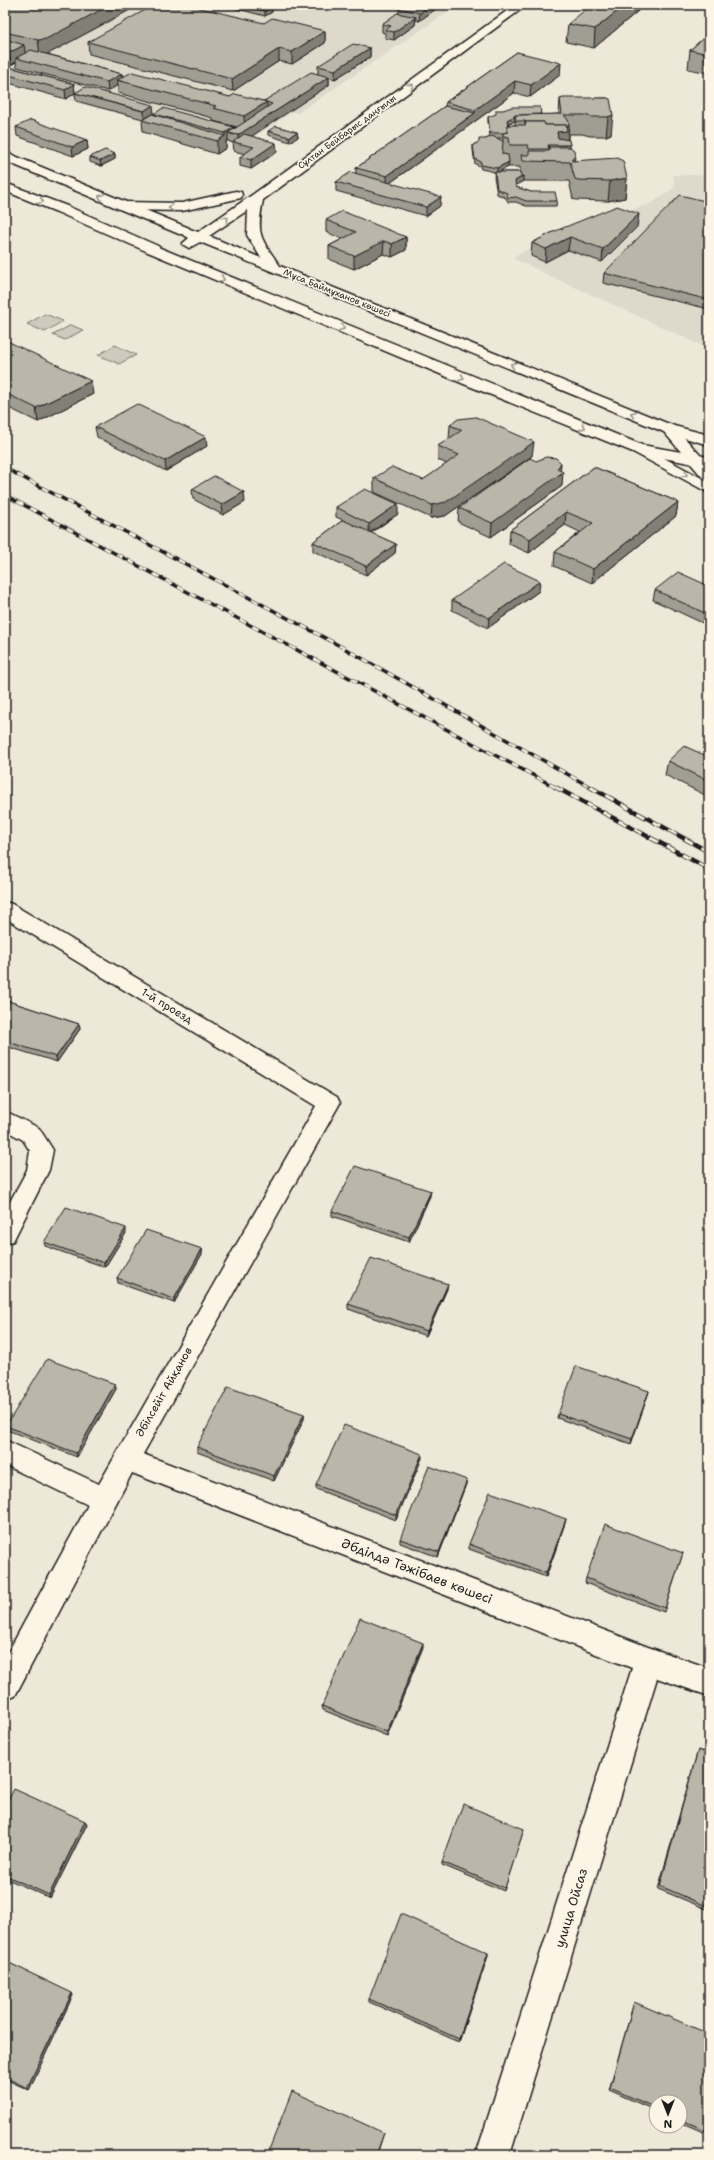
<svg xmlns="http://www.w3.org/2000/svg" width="714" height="2160" viewBox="0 0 714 2160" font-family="'Shantell Sans',sans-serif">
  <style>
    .built { fill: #ded9cb }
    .green { fill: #cfcabd; stroke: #76736c }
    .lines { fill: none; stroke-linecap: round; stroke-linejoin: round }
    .street-casing { stroke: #1c1c1c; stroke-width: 3 }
    .secondary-casing { stroke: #1c1c1c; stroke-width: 3 }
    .primary-casing { stroke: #1c1c1c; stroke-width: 3 }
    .street { fill: #fcf5e5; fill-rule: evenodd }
    .secondary { fill: #fcf5e5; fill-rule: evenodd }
    .primary { fill: #fcf5e5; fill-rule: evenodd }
    .rail-far1-casing { stroke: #1c1c1c; stroke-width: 3.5 }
    .rail-casing { stroke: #1c1c1c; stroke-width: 4.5 }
    .rail-far1 { stroke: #fcf5e5; stroke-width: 2.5; stroke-dasharray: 7; stroke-linecap: butt }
    .rail { stroke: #fcf5e5; stroke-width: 3; stroke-dasharray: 9; stroke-linecap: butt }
    .wall { fill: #a09d92; stroke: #1c1c1c; fill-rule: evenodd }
    .shaded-wall { fill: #827f77; stroke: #1c1c1c }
    .building { fill: #bab6aa; stroke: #1c1c1c }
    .oneway { stroke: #97938b }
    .labels { text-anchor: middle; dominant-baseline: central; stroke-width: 3.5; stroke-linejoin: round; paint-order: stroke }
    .far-street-label { font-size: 9px; fill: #1c1c1c; stroke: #fcf5e5 }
    .street-label { font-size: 11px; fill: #1c1c1c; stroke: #fcf5e5 }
    .near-street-label { font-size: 13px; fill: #1c1c1c; stroke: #fcf5e5 }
  </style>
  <rect width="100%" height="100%" fill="#eee8d9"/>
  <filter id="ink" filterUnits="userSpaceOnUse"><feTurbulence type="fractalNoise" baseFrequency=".025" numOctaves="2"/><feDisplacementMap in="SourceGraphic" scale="8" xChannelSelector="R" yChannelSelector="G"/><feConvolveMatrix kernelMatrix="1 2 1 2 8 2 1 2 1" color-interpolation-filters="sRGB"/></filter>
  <g filter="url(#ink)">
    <g class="built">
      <path d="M5,5H458L298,113L293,112L239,146L5,83Z"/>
      <path d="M673,175H709V349L514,259L516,255L537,245L539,240L652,203L675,187Z"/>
    </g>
    <g class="green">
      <path d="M45,314L63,321L45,332L27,324Z"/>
      <path d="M71,325L83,330L65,340L53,335Z"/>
      <path d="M115,345L136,355L119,364L98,355Z"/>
    </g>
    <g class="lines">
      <g class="street-casing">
        <g id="street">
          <path d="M669,424L674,426L709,465V480L703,478L664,432L661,429L664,426Z"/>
          <path d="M638,444L709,482V493L633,452L630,449L633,446Z"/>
          <path d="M5,902L12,904L337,1097L340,1103L143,1454L648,1647L709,1668V1696L657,1678L510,2155H476L632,1668L132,1473L15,1696L5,1700V1658L88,1505L5,1465V1440L99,1484L316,1106L5,918Z"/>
          <path d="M5,1111L39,1128L53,1150L49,1170L13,1241L5,1244V1211L27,1170L30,1151L23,1140L5,1130Z"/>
        </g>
      </g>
      <g class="secondary-casing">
        <g id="secondary">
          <path d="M5,152L189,228L191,231L189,234H179L5,161Z"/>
          <path d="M5,183L67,206L158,246L160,249L153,253L148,252L57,212L5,191Z"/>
        </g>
      </g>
      <g class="primary-casing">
        <g id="primary">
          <path d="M515,5H527L263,200C256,236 260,237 280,266L674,426L709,435V445L664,432L200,242L189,248L182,244L189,238L177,231L179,228L184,227L198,232L252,195ZM248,210L247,235L261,258L209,236Z"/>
          <path d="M236,191L241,192L242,195L241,198L182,211L122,210L115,206L122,202L182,203Z"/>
          <path d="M153,245L642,445L709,457V467L633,452L464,384L148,252L146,249Z"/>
        </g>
      </g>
      <use href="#street" class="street"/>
      <use href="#secondary" class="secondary"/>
      <use href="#primary" class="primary"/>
      <g class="rail-far1-casing">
        <g id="rail-far1">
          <path d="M5,468L342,647L592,788"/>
          <path d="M5,495L557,788"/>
        </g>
      </g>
      <g class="rail-casing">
        <g id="rail">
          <path d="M555,787L709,869"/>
          <path d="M590,787L709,852"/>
        </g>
      </g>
      <use href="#rail-far1" class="rail-far1"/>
      <use href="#rail" class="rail"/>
    </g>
    <g class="wall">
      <path d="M5,5H139L47,54L122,74L123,77L230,97L264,101L318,74V66L370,48V57L335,79L329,77V85L251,136L277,152L251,169L240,166V157L245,154L234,151L233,143L228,141V140L226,141V148L217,154L143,132L142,120L143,119L76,101L75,93L66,99L5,82V66L74,84L75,93L154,114L234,128L237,127L213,121V118L118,93V85L108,91L17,67L16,62L11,65L5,63Z"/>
      <path d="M222,5H263L272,7V12L265,16Z"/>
      <path d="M301,5H314L306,10L301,8Z"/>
      <path d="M403,5H440V6L419,21L415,20V25L394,40L385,38V33L382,32V24L399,13V8Z"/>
      <path d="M645,5L594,48L566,42L568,24Z"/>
      <path d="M264,23L325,31V43L292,64L279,61L233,91L89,54L88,42Z"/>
      <path d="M709,33V73L688,69L690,50Z"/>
      <path d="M517,52L560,75L530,97L514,93L390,183L440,206L426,216L336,191V182L356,173V168L445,106L446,102Z"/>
      <path d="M607,98L611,134L606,136H590L582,134H568V139L570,145V147L574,161L627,178L625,198L608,201L576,200L573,199L569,181H523L516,185V187L557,201L556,206H526L516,202H508L506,198L497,194L494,177L495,172L481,169L480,166L475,164L473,150V145L490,137L488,122V117L541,115L559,114L560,99ZM515,121V125H508L507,124ZM495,138H503V141ZM508,167H520V172H499Z"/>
      <path d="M16,127L87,140L88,149L73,156L17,136Z"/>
      <path d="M268,131L297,132L298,137L290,142L268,135Z"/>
      <path d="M115,154V159L101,166L90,162V157Z"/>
      <path d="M709,202V309L603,283L604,273Z"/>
      <path d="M326,220L406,237V250L392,257L383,254L354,269L329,259V246L342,239L326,232Z"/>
      <path d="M637,227L602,262L568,250L545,262L531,256L532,243L553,232Z"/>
      <path d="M5,340L93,394L38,422L5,406Z"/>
      <path d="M450,425L532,456L445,516L431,518L374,492V478L423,480L447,464L438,460V446L449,439Z"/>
      <path d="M95,427L207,446L166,471L97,437Z"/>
      <path d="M594,467L678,502L676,516L592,583L554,566L555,552L580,532L565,525L529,553L509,544L510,530Z"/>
      <path d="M560,471L562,486L491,537L458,522L459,508Z"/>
      <path d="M192,489L245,502L223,515L193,499Z"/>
      <path d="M336,507L398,514L371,533L396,544L395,553L366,575L313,551V542L343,520L336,517Z"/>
      <path d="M709,586V626L653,600L655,590Z"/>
      <path d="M539,591L488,628L452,610V600Z"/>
      <path d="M709,757V797L665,775L668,761Z"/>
      <path d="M5,1000L79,1024L80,1029L57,1062L5,1046Z"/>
      <path d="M430,1196L409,1242L332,1216V1211Z"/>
      <path d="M126,1233L105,1267L45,1246L44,1242Z"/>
      <path d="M202,1249V1254L174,1303L118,1283L117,1278Z"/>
      <path d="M447,1289L426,1336L348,1309V1304Z"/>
      <path d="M115,1384L116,1389L77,1457L7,1430L6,1426Z"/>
      <path d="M649,1391L631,1444L557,1418L558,1414Z"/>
      <path d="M304,1414V1419L274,1481L197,1452V1447Z"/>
      <path d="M422,1458L396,1520L316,1489V1485Z"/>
      <path d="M466,1484L438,1557L400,1543V1539Z"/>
      <path d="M566,1519L565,1523L546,1577L469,1549V1544Z"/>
      <path d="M683,1553L664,1612L585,1583L586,1578Z"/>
      <path d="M423,1647L387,1736L323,1710L322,1706Z"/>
      <path d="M698,1750L709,1754V1910L658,1889Z"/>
      <path d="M5,1806L85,1821L87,1824L50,1898L5,1878Z"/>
      <path d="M524,1829L504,1891L442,1865V1862Z"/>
      <path d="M488,1953L459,2042L369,2002V1999Z"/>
      <path d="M5,1961L73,1995L29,2090L5,2079Z"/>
      <path d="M634,2002L705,2130L703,2132L680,2122V2102H656V2111L609,2090Z"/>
    </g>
    <g class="shaded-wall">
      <path d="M110,5H139L48,54L40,55L38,40Z"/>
      <path d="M305,5H314L306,10Z"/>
      <path d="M430,5H440V6L419,21L420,13Z"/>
      <path d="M625,5H645L594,48L595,29Z"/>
      <path d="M272,7V12L265,16V11Z"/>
      <path d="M416,17L415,25L394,40V32Z"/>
      <path d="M325,31V43L292,64V52Z"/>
      <path d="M24,45L26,57L16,58V62L11,65L9,53Z"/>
      <path d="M370,48V57L335,79V70Z"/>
      <path d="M279,49V61L233,91L232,79Z"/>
      <path d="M561,63L560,75L530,97L531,85Z"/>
      <path d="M122,74L123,82L117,80L118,85L108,91L107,82Z"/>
      <path d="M329,77V85L240,144L238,143V135Z"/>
      <path d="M515,81L514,93L387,185V176L475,113V110Z"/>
      <path d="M74,84L75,93L66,99L65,90Z"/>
      <path d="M267,102V115L245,129L244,116Z"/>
      <path d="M153,105L154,114L144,120V111Z"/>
      <path d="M613,115L611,134L606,136L608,117Z"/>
      <path d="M515,116V121L506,124L507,120Z"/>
      <path d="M569,125L567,145H556L557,132Z"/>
      <path d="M234,127V135L228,133V140L226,141V148L217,154V141L225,136V133Z"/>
      <path d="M297,132L298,137L290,142L289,137Z"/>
      <path d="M87,140L88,149L73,156L72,147Z"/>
      <path d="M276,143L277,152L251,169V160Z"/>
      <path d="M115,154V159L101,166L100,161Z"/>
      <path d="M575,156L573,173L572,158Z"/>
      <path d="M509,162L508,167L497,173V168Z"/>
      <path d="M523,176V181L515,186V181Z"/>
      <path d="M627,178L625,198L608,201L610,181Z"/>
      <path d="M441,197L440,206L426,216V207Z"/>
      <path d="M639,214L637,227L602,262L603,249Z"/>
      <path d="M406,237V250L392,257V244Z"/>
      <path d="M570,237L568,250L545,262L546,249Z"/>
      <path d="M384,241L383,254L354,269V256Z"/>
      <path d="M91,381L93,394L38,422L36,408Z"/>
      <path d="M206,437L207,446L166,471L165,461Z"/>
      <path d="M534,442L532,456L445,516L431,518L432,505Z"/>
      <path d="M561,463L560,475L563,472L562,486L491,537L492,523L557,469Z"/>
      <path d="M244,492L245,502L223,515L222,505Z"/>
      <path d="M678,502L676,516L592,583L593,569Z"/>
      <path d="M398,504V514L369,533V524Z"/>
      <path d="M566,512L565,525L529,553L530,539Z"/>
      <path d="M396,544L395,553L366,575V566Z"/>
      <path d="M540,581L539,591L488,628L489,618Z"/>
      <path d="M79,1024L80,1029L57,1062L56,1057Z"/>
      <path d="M431,1191L430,1196L409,1242V1237Z"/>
      <path d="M126,1228V1233L105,1267L104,1263Z"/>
      <path d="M202,1249V1254L174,1303V1299Z"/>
      <path d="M448,1284L447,1289L426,1336L427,1331Z"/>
      <path d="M115,1384L116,1389L77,1457L76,1453Z"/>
      <path d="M649,1391L648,1395L631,1444L632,1439Z"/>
      <path d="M304,1414V1419L274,1481V1476Z"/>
      <path d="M422,1454V1458L396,1520V1515Z"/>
      <path d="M467,1480L466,1484L438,1557L439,1552Z"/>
      <path d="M566,1519L565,1523L546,1577V1573Z"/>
      <path d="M423,1643V1647L387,1736V1732Z"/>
      <path d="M85,1821L87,1824L50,1898L49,1895Z"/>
      <path d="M488,1953V1956L459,2042V2039Z"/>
      <path d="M72,1993L73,1995L29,2090L27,2088Z"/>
      <path d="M384,2133L383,2135L377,2155H376Z"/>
    </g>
    <g class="building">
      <path d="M5,5H110L46,39L38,40L5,32Z"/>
      <path d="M154,5H188L264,23L272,18L325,31L292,52L279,49L232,79L88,42Z"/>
      <path d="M239,5H263L272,7L265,11Z"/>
      <path d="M403,5H430L420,13L399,8Z"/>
      <path d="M591,5H625L595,29L568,24Z"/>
      <path d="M397,13L416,17L394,32L385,30L391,26L382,24Z"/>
      <path d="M709,33V54L690,50Z"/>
      <path d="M5,39L24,45L9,53L5,52Z"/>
      <path d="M353,44L370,48L335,70L318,66Z"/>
      <path d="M31,50L122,74L107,82L16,58Z"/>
      <path d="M517,52L561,63L531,85L515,81L475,110L446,102Z"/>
      <path d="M5,66L74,84L65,90L5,74Z"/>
      <path d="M132,72L230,97L235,94L267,102L244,116L213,108L216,106L117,80Z"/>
      <path d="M311,72L329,77L238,135L228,133L272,104L264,101Z"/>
      <path d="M85,87L153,105L144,111L75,93Z"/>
      <path d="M563,98H607L610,99L613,115L608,117H592L584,115H564L568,120L569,125L566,127V125H545L544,122H525V124V121H516L515,115L562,114L560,99Z"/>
      <path d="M445,106L475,113L387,176L356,168Z"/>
      <path d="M512,107H540L541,114L515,115V116L507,120L508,125H509H507V132L503,133H490L488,117L496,114V110H503Z"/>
      <path d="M163,108L234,127L225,133L154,114Z"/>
      <path d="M152,114L225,136L217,141L142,120Z"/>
      <path d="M31,120L87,140L72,147L16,127Z"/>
      <path d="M525,122H544L545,125H566L567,131L557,132L558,138L569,140L570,145H548L549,149H529L528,145H510L509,137L503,136V133L508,132L507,125H526Z"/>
      <path d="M276,126L297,132L289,137L268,131Z"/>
      <path d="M244,134L276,143L251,160L240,157L254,147L233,142Z"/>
      <path d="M492,136L503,141L502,154L508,155L509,162L497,168L481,165V162L475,159L473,145L479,142V139H486Z"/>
      <path d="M549,147H570L574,150L575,156L572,158V161L617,158L623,161L627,178L610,181L578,180L575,179L570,162L524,161H522L521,155H529V151H549Z"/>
      <path d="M105,150L115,154L100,161L90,157Z"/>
      <path d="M351,172L441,197L426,207L336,182Z"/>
      <path d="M495,172H520L521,176H523L515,181L516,187L531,192H555L557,201H526L516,197L508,198L507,193L497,189Z"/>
      <path d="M680,195L709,202V300L604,273Z"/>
      <path d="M617,206L639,214L603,249L570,237L546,249L532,243L553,232Z"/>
      <path d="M342,211L406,237L392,244L384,241L354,256L329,246L356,232L326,220Z"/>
      <path d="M5,340L91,381L36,408L5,393Z"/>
      <path d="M137,404L206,437L165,461L95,427Z"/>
      <path d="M476,417L534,442L446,502L432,505L374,478L392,467L423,480L459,455L438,446L462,430L450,425L458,419Z"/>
      <path d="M546,457L556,458L561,463L557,469L563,472L492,523L459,508L530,458L536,461Z"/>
      <path d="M594,467L678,502L593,569L555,552L593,523L566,512L530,539L510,530Z"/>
      <path d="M214,476L244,492L222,505L192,489Z"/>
      <path d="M365,489L398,504L369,524L336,507Z"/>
      <path d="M343,520L396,544L366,566L313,542Z"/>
      <path d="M504,564L540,581L489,618L452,600Z"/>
      <path d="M678,572L709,586V615L655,590Z"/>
      <path d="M684,746L709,757V781L668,761Z"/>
      <path d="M5,1000L79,1024L56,1057L5,1041Z"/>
      <path d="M355,1166L431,1191L409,1237L332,1211Z"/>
      <path d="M66,1207L126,1228L104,1263L44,1242Z"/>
      <path d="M146,1230L202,1249L174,1299L117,1278Z"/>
      <path d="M371,1258L448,1284L427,1331L348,1304Z"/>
      <path d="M47,1359L115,1384L76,1453L6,1426Z"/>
      <path d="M576,1366L649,1391L632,1439L558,1414Z"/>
      <path d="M228,1387L304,1414L274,1476L197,1447Z"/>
      <path d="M344,1425L422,1454L396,1515L316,1485Z"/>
      <path d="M429,1466L467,1480L439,1552L400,1539Z"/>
      <path d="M490,1492L566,1519L546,1573L469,1544Z"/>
      <path d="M605,1524L683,1553L665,1608L586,1578Z"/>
      <path d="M360,1618L423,1643L387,1732L322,1706Z"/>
      <path d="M698,1750L709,1754V1907L660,1886Z"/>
      <path d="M14,1789L85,1821L49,1895L5,1875V1806Z"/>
      <path d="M463,1804L524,1829L505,1888L442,1862Z"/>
      <path d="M401,1914L488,1953L459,2039L369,1999Z"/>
      <path d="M5,1961L72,1993L27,2088L5,2077Z"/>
      <path d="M634,2002L709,2034V2112L705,2130L680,2119V2102H656V2108L610,2088Z"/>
      <path d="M292,2091L384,2133L376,2155H267Z"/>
    </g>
    <defs><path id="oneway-chevron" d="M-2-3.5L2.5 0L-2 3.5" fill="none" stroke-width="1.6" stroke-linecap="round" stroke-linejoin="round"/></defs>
    <g class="oneway">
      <use href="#oneway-chevron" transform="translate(411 86) rotate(-36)"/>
      <use href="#oneway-chevron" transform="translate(101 197) rotate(-157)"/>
      <use href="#oneway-chevron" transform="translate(41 201) rotate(21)"/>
      <use href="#oneway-chevron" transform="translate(171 208) rotate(178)"/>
      <use href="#oneway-chevron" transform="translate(226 219) rotate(-35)"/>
      <use href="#oneway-chevron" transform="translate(222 279) rotate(23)"/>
      <use href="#oneway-chevron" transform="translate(342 328) rotate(23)"/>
      <use href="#oneway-chevron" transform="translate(513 365) rotate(-158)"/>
      <use href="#oneway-chevron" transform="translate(462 378) rotate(23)"/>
      <use href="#oneway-chevron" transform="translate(633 414) rotate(-158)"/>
      <use href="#oneway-chevron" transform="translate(583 427) rotate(22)"/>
      <use href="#oneway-chevron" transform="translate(685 474) rotate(30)"/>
    </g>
  </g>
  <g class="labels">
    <g class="far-street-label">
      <text transform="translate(347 132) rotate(-36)">Сұлтан Бейбарыс даңғылы</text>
      <text transform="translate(337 293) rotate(22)">Мұса Баймұханов көшесі</text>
    </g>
    <g class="street-label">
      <text transform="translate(167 1006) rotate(31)">1-й проезд</text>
      <text transform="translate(164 1392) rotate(-60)">Әбілсейіт Айқанов</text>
    </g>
    <g class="near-street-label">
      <text transform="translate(417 1571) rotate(21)">Әбділдә Тәжібаев көшесі</text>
      <text transform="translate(571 1908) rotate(-73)">улица Ойсаз</text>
    </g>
  </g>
  <rect width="714" height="2160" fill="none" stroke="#fcf5e5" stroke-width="20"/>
  <rect x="10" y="10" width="694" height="2140" fill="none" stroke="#1c1c1c" stroke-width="1.5" filter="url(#ink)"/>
  <g transform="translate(668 2114) rotate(180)"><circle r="19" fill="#fcf5e5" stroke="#a29e95"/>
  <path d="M0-3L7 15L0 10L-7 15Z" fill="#1c1c1c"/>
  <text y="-6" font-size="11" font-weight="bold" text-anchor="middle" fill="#1c1c1c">N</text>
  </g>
</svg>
